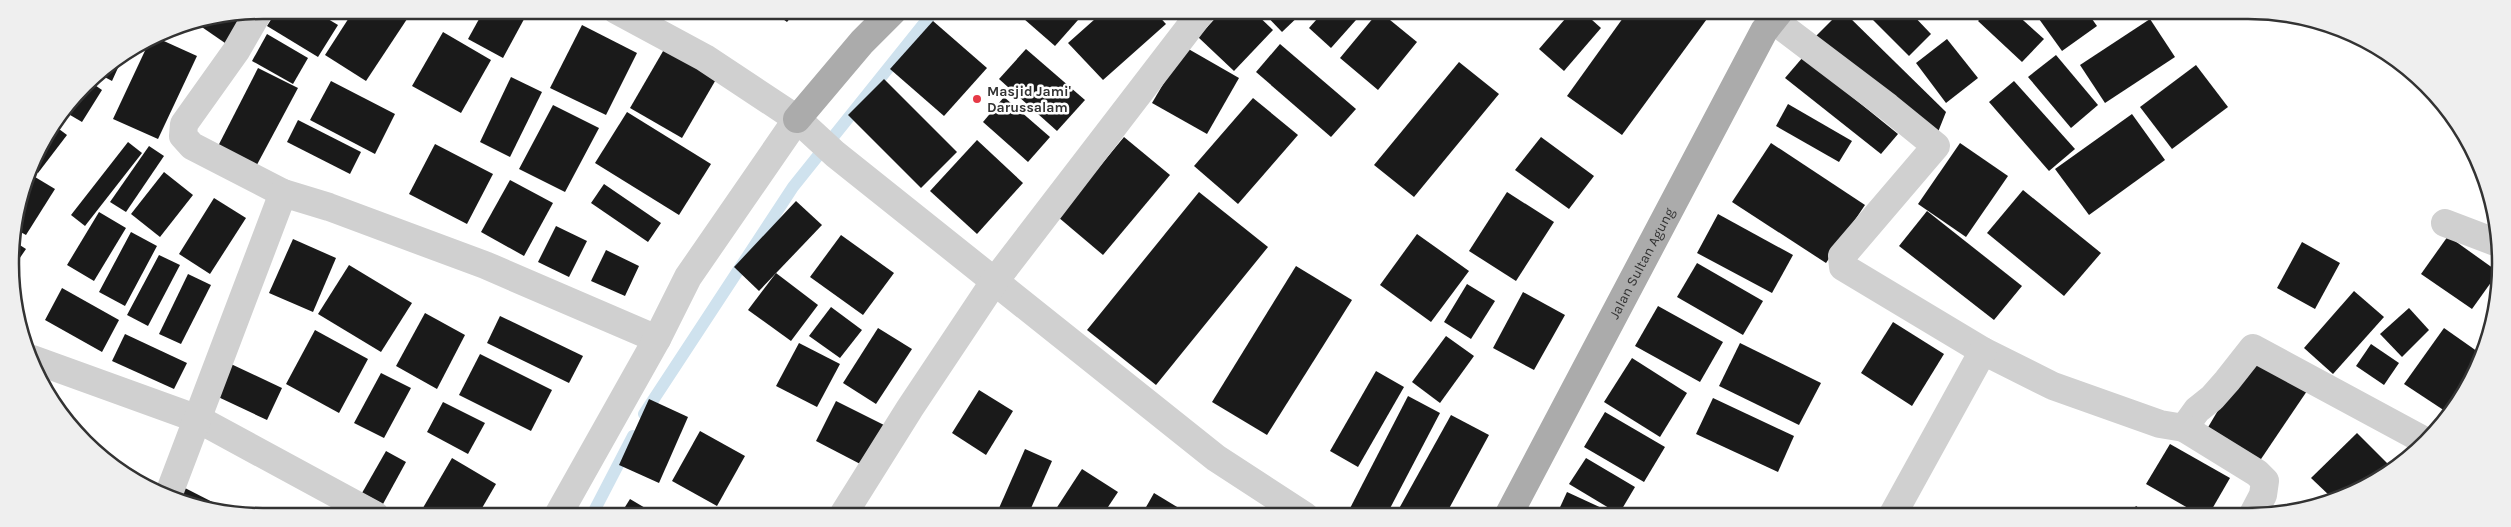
<svg xmlns="http://www.w3.org/2000/svg" width="2511" height="527" viewBox="0 0 2511 527" font-family="Karla,sans-serif">
  <style>
    .lines { fill: none; stroke-linecap: round; stroke-linejoin: round }
    .stream { stroke: #cfe2ee; stroke-width: 12 }
    .building { fill: #1a1a1a }
    .minor { stroke: #d0d0d0; stroke-width: 28 }
    .major { stroke: #ababab; stroke-width: 28 }
    .poi-dot { fill: #e63946; stroke: #fff; stroke-width: 2 }
    .labels { text-anchor: middle; dominant-baseline: central; stroke-width: 5; stroke-linejoin: round; paint-order: stroke }
    .poi-label { font-size: 14px; font-weight: bold; fill: #333; stroke: #fff; text-anchor: start }
    .street-label { font-size: 14px; fill: #333; stroke: #fff }
    .rim { fill: none; stroke: #333; stroke-width: 2.5 }
  </style>
  <rect width="100%" height="100%" fill="#fff"/>
  <g class="lines">
    <g class="stream">
      <path d="M644,414L793,187L934,11"/>
      <path d="M592,515L633,436"/>
    </g>
  </g>
  <g class="building">
    <path d="M277,10H313L338,25L318,57L267,26Z"/>
    <path d="M331,10H342L339,15Z"/>
    <path d="M354,10H413L366,81L325,55Z"/>
    <path d="M484,10H529L503,58L468,39Z"/>
    <path d="M772,11H796L787,22Z"/>
    <path d="M1015,11H1086L1055,46Z"/>
    <path d="M1104,11H1154L1166,24L1103,80L1068,43Z"/>
    <path d="M1222,11H1253L1273,30L1234,71L1198,37Z"/>
    <path d="M1262,11H1304L1282,32Z"/>
    <path d="M1324,11H1364L1331,48L1309,28Z"/>
    <path d="M1379,11L1417,42L1378,90L1340,58Z"/>
    <path d="M1572,11H1582L1601,28L1564,71L1539,49Z"/>
    <path d="M1628,11L1712,12L1622,135L1567,96Z"/>
    <path d="M1840,12H1844L1946,112L1938,132L1816,36Z"/>
    <path d="M1865,12H1910L1931,34L1909,56Z"/>
    <path d="M1987,12H2014L2044,39L2022,62L1978,21Z"/>
    <path d="M2034,12H2087L2097,26L2062,51Z"/>
    <path d="M245,14L225,43L196,23Z"/>
    <path d="M2150,19L2175,57L2105,103L2080,65Z"/>
    <path d="M933,21L987,68L944,116L890,69Z"/>
    <path d="M582,25L637,53L606,115L550,88Z"/>
    <path d="M443,32L491,60L461,113L412,86Z"/>
    <path d="M267,34L308,58L293,84L252,61Z"/>
    <path d="M155,37L197,56L158,139L113,119L150,40Z"/>
    <path d="M1947,39L1978,78L1946,103L1916,63Z"/>
    <path d="M1280,44L1356,109L1331,137L1256,72Z"/>
    <path d="M666,46L718,76L682,138L630,108Z"/>
    <path d="M1185,47L1239,78L1207,134L1152,103Z"/>
    <path d="M1026,49L1085,100L1057,131L999,79Z"/>
    <path d="M2056,55L2098,105L2071,128L2028,77Z"/>
    <path d="M1803,57L1898,134L1881,154L1785,78Z"/>
    <path d="M122,59L112,81L99,74L120,61Z"/>
    <path d="M1459,62L1499,94L1414,197L1374,165Z"/>
    <path d="M2196,65L2228,107L2172,149L2140,107Z"/>
    <path d="M258,68L298,88L253,172L215,152Z"/>
    <path d="M511,77L542,92L510,157L480,142Z"/>
    <path d="M884,79L957,152L921,188L848,115Z"/>
    <path d="M89,81L102,90L82,122L65,112Z"/>
    <path d="M331,81L395,114L375,154L310,120Z"/>
    <path d="M2014,81L2075,149L2049,171L1989,102Z"/>
    <path d="M1004,97L1050,137L1028,162L983,122Z"/>
    <path d="M1253,98L1298,135L1238,204L1194,166Z"/>
    <path d="M1788,104L1852,141L1839,162L1776,126Z"/>
    <path d="M553,105L599,128L565,192L519,169Z"/>
    <path d="M627,112L711,164L679,215L595,163Z"/>
    <path d="M2132,114L2165,160L2089,215L2055,169Z"/>
    <path d="M298,120L361,152L350,174L287,142Z"/>
    <path d="M55,126L67,135L38,173L32,169L36,152Z"/>
    <path d="M1124,137L1170,175L1103,255L1058,217Z"/>
    <path d="M1541,137L1594,176L1569,209L1515,170Z"/>
    <path d="M977,140L1023,183L977,234L930,191Z"/>
    <path d="M128,142L142,153L85,226L71,215Z"/>
    <path d="M1771,143L1865,205L1826,263L1732,202Z"/>
    <path d="M1960,143L2008,176L1966,237L1918,204Z"/>
    <path d="M435,144L493,174L467,224L409,194Z"/>
    <path d="M149,146L164,156L126,212L110,202Z"/>
    <path d="M164,172L193,195L160,237L131,214Z"/>
    <path d="M30,174L55,189L26,235L15,229Z"/>
    <path d="M510,180L553,203L524,256L481,232Z"/>
    <path d="M604,184L661,223L648,242L591,203Z"/>
    <path d="M2023,190L2101,253L2064,296L1987,233Z"/>
    <path d="M1199,192L1268,247L1156,385L1087,330Z"/>
    <path d="M1507,192L1554,222L1516,281L1469,251Z"/>
    <path d="M214,198L246,218L210,274L179,254Z"/>
    <path d="M796,201L822,225L759,291L734,267Z"/>
    <path d="M1927,211L2022,286L1994,320L1899,246Z"/>
    <path d="M99,212L126,228L94,281L67,265Z"/>
    <path d="M1718,214L1793,255L1772,293L1697,253Z"/>
    <path d="M556,226L587,241L569,277L538,262Z"/>
    <path d="M131,232L157,246L125,306L99,292Z"/>
    <path d="M1417,234L1469,271L1431,322L1380,285Z"/>
    <path d="M841,235L894,273L863,315L810,277Z"/>
    <path d="M2448,236L2497,271V274L2472,309L2421,274Z"/>
    <path d="M293,239L336,258L313,312L269,293Z"/>
    <path d="M12,240L26,249L13,268L11,247Z"/>
    <path d="M2302,242L2340,263L2315,309L2277,288Z"/>
    <path d="M606,250L639,266L625,296L591,281Z"/>
    <path d="M159,255L180,265L148,326L127,315Z"/>
    <path d="M1697,263L1763,301L1743,335L1677,297Z"/>
    <path d="M349,265L412,303L381,352L318,314Z"/>
    <path d="M1296,266L1352,300L1267,435L1212,402Z"/>
    <path d="M776,273L818,305L791,341L748,310Z"/>
    <path d="M188,274L211,285L181,344L159,334Z"/>
    <path d="M1467,284L1495,301L1471,339L1444,322Z"/>
    <path d="M62,288L119,320L102,352L45,320Z"/>
    <path d="M2354,291L2384,317L2333,374L2304,348Z"/>
    <path d="M1523,292L1565,315L1534,370L1493,348Z"/>
    <path d="M1658,306L1723,342L1700,382L1635,346Z"/>
    <path d="M831,307L862,330L840,358L809,336Z"/>
    <path d="M2409,308L2429,330L2402,357L2380,334Z"/>
    <path d="M425,313L465,335L437,389L396,366Z"/>
    <path d="M500,316L583,356L569,383L487,343Z"/>
    <path d="M1893,322L1944,354L1912,406L1861,373Z"/>
    <path d="M878,328L912,349L876,404L843,383Z"/>
    <path d="M2444,328L2481,354L2475,375L2448,413L2404,384Z"/>
    <path d="M315,330L368,359L339,413L286,384Z"/>
    <path d="M125,334L187,363L174,389L112,361Z"/>
    <path d="M1446,336L1474,356L1440,403L1412,382Z"/>
    <path d="M799,343L840,364L817,407L776,386Z"/>
    <path d="M1740,343L1821,383L1799,425L1719,386Z"/>
    <path d="M2371,344L2399,363L2384,385L2356,366Z"/>
    <path d="M480,354L552,390L531,431L459,395Z"/>
    <path d="M2251,355L2307,391L2257,465L2204,434Z"/>
    <path d="M1632,358L1687,393L1660,437L1604,402Z"/>
    <path d="M231,364L282,388L267,420L216,396Z"/>
    <path d="M1376,371L1404,387L1358,467L1330,451Z"/>
    <path d="M381,373L411,388L384,438L354,423Z"/>
    <path d="M979,390L1013,411L986,455L952,433Z"/>
    <path d="M1408,396L1440,413L1386,516H1346Z"/>
    <path d="M1713,398L1794,436L1778,472L1696,434Z"/>
    <path d="M649,399L688,417L659,483L619,465Z"/>
    <path d="M836,401L886,426L866,467L816,441Z"/>
    <path d="M443,402L485,423L468,454L427,432Z"/>
    <path d="M1605,412L1665,447L1644,482L1584,447Z"/>
    <path d="M1451,415L1489,435L1445,516H1400L1396,514Z"/>
    <path d="M700,431L745,456L717,506L672,481Z"/>
    <path d="M2357,433L2392,468L2359,491L2332,498L2311,478Z"/>
    <path d="M2170,444L2230,478L2208,516H2202L2146,484Z"/>
    <path d="M1025,449L1052,461L1028,515H996Z"/>
    <path d="M386,451L406,462L383,504L362,493Z"/>
    <path d="M452,458L496,484L478,515H424L420,513Z"/>
    <path d="M1586,458L1635,487L1619,514L1569,484Z"/>
    <path d="M1082,469L1118,492L1102,516L1052,515Z"/>
    <path d="M183,487L234,513L233,515L177,499Z"/>
    <path d="M1567,492L1619,516H1556Z"/>
    <path d="M1154,493L1192,516H1141Z"/>
    <path d="M630,499L657,515H620Z"/>
    <path d="M2136,506L2151,516H2128Z"/>
    <path d="M1993,507L2008,516H1988Z"/>
  </g>
  <g class="lines">
    <g class="minor">
      <path d="M616,10L705,58L797,119L835,154L1216,458L1305,516"/>
      <path d="M259,11L236,51L184,124L183,136L192,146L283,193"/>
      <path d="M1773,20L1888,107L1936,146L1842,256L1843,267L1983,351L2053,386L2160,424L2184,428L2197,410L2212,398L2227,381L2253,348L2427,442"/>
      <path d="M2445,223L2495,242"/>
      <path d="M32,359L198,419L375,515"/>
      <path d="M2184,428L2257,473L2265,481L2263,495L2252,516"/>
      <path d="M168,496L283,193L329,207L485,265L657,339"/>
      <path d="M558,515L657,339L688,277L797,119"/>
      <path d="M843,515L910,408L994,282L1202,11"/>
      <path d="M1892,516L1983,351"/>
    </g>
    <g class="major">
      <path d="M797,119L862,42L893,11"/>
      <path id="s1" d="M1508,516L1764,31L1779,12"/>
    </g>
  </g>
  <circle class="poi-dot" cx="977" cy="99" r="5"/>
  <g class="labels">
    <g class="poi-label">
      <text x="987" y="91">Masjid Jami'<tspan x="987" dy="16">Darussalam</tspan></text>
    </g>
    <g class="street-label">
      <text stroke="none"><textPath href="#s1" startOffset="286">Jalan Sultan Agung</textPath></text>
    </g>
  </g>
  <path d="M0 0H2511V527H0ZM263 19H2248A244 244 0 0 1 2492 263V264A244 244 0 0 1 2248 508H263A244 244 0 0 1 19 264V263A244 244 0 0 1 263 19Z" fill="#efefef" fill-rule="evenodd"/>
  <path class="rim" d="M263 19H2248A244 244 0 0 1 2492 263V264A244 244 0 0 1 2248 508H263A244 244 0 0 1 19 264V263A244 244 0 0 1 263 19Z"/>
</svg>
